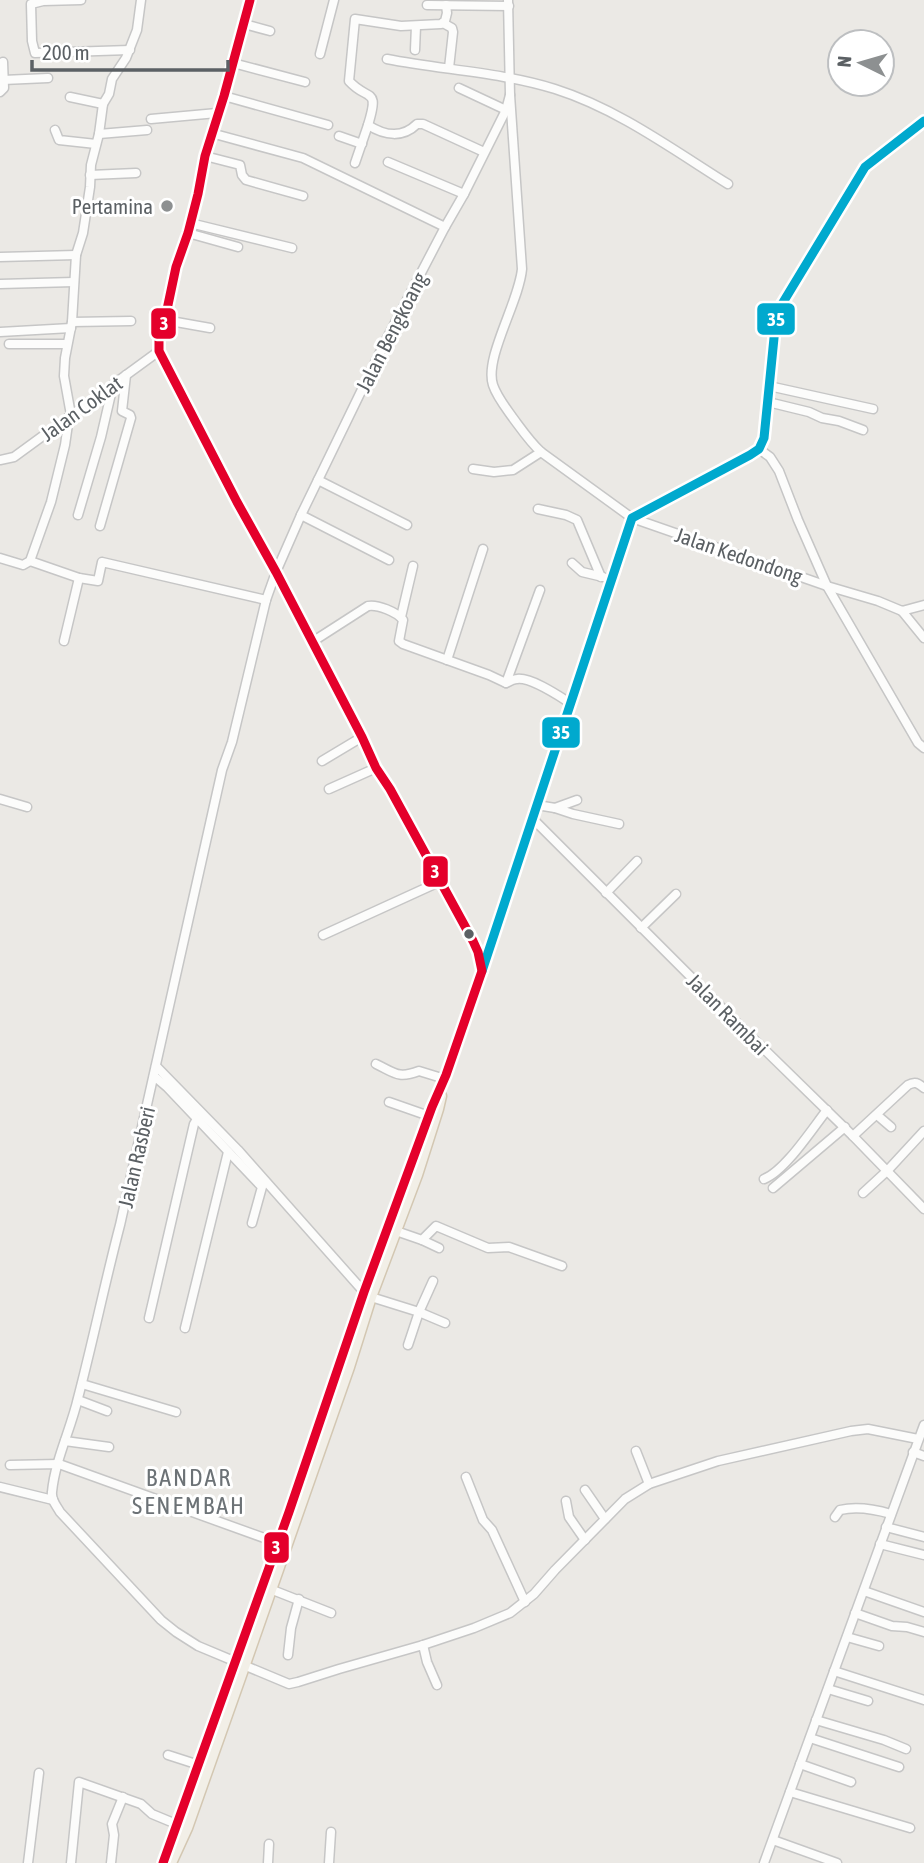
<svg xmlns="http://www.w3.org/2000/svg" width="924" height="1863" viewBox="0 0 924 1863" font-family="'Asap Condensed',sans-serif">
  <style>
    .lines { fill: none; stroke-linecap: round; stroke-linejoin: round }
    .minor-casing { stroke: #c6c6c6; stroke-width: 11 }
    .major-casing { stroke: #d3c7b2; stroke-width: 13 }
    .minor { stroke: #fcfcfb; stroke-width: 8 }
    .major { stroke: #f2efe7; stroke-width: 10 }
    .bus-1-casing { stroke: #fff; stroke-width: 14 }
    .bus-2-casing { stroke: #fff; stroke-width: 14 }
    .bus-1 { stroke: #00a9ce; stroke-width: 9 }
    .bus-2 { stroke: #e4002b; stroke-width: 9 }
    .poi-dot { fill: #8d9091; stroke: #fff; stroke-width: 2.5 }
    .bus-dot { fill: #5b6064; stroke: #fff; stroke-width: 2.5 }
    .labels { text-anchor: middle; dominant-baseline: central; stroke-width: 6; stroke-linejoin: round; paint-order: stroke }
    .poi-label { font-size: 21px; fill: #5b6064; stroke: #fff; text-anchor: end }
    .street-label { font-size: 21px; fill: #5b6064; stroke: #fff }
    .quarter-label { font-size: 24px; letter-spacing: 2px; fill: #6c7276; stroke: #fff }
    .line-badge { stroke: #fff; stroke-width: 2.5 }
    .badge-label { font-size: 19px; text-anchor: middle; font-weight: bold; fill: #fff }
  </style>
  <rect width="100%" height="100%" fill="#ebe9e5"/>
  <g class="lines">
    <g class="minor-casing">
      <g id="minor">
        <path d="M81,0L43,1L31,4L32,41L35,53L130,50"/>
        <path d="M508,0L510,95L522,269C519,302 484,358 493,385C497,397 506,408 513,418C522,430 530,442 541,452L632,518L827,586L878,601L902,611L924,605"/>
        <path d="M427,5L509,6"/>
        <path d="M446,5L447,13L445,21L441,24L401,26L355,19L349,81C368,102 380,86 368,125C385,136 403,138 417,124H423L484,152"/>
        <path d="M443,23L452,28L453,32L449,68"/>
        <path d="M244,24L270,31"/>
        <path d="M415,50L416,26"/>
        <path d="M320,54L334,0"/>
        <path d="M387,59C443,70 500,72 555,89C618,109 672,149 728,184"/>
        <path d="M233,63L305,82"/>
        <path d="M3,80L48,78"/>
        <path d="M459,88L506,110"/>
        <path d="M0,92L4,88L3,62"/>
        <path d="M510,95L506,110L464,194L445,227L386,340L301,515L276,572L266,600L232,742L222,770L120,1225C105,1282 93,1341 78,1398C71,1429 55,1460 52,1492C51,1500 56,1505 60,1512L161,1620L176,1632L198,1646L289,1684L298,1682L339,1669L423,1645L474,1628L510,1613L534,1594L555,1570L625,1499L649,1484L718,1461L851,1431L868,1429L918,1439"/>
        <path d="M224,96L328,125"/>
        <path d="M70,97L103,104"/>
        <path d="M151,119L217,113"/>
        <path d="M55,130L59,140L96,144"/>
        <path d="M211,133L303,158L445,227"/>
        <path d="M99,134L147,130"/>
        <path d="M339,136L362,144"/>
        <path d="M205,156L240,165L242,175L246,180L303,196"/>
        <path d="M388,162L464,194"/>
        <path d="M355,163L368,125"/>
        <path d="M90,175L136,173"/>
        <path d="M190,223L292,248"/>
        <path d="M188,233L238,247"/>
        <path d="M0,257L76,255"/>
        <path d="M0,284L74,282"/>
        <path d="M165,320L210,328"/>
        <path d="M72,322L131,321"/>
        <path d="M0,332L71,328"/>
        <path d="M9,344H67"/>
        <path d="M769,386L873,409"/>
        <path d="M768,402L809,412L822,418L839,421L863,430"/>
        <path d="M71,415L64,376L65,358L72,322L76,255L83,233L90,187L91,165L99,134L103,104L109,94L112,79L126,58L137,30L141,0"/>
        <path d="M759,449L770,457L779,471L798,520L827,586L918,743L924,748"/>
        <path d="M0,460L14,457L159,351"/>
        <path d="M473,469L494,472L513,470L541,452"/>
        <path d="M318,480L407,525"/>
        <path d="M538,509L566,515L577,520L601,577"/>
        <path d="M78,515L101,437L113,385"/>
        <path d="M301,515L389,560"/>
        <path d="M100,526L131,418L130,415L122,411L126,375"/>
        <path d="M0,558L23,565L30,561L51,502L65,445L69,417"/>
        <path d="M30,561L79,578L98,581L102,562L266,600"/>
        <path d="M572,563L582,572L603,577"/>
        <path d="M902,611L924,638"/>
        <path d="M401,617L413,566"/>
        <path d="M64,641L79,578"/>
        <path d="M312,642L368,606C377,604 397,612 403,620L399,641L403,644L489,675L506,683C508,682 515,679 517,679C531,677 559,696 570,703"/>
        <path d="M447,660L483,549"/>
        <path d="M506,683L540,590"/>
        <path d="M322,761L362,737"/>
        <path d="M329,789L376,768"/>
        <path d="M0,799L27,807"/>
        <path d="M537,805L555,808L573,814L619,824"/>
        <path d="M555,808L577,800"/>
        <path d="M533,819L728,1014L853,1136L924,1209"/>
        <path d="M606,893L637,861"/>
        <path d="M641,928L676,894"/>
        <path d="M323,935L439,882"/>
        <path d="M482,971L632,518L750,455L759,449L764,438L774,338L776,319L779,309L865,167L924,121"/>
        <path d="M376,1064C395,1073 398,1079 419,1071L445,1079"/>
        <path d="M156,1066L238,1150L364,1292L371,1297L419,1312L445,1323"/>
        <path d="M154,1076L167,1087L262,1187L252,1223"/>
        <path d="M389,1102L429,1116"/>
        <path d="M877,1115L891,1127"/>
        <path d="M853,1136L908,1085C915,1081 918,1083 924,1088"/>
        <path d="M764,1179C785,1171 812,1129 827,1110"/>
        <path d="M773,1188L845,1127"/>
        <path d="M863,1193L888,1170L924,1131"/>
        <path d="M396,1231L422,1240L436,1226L488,1248L509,1247L562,1266"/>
        <path d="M422,1240L439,1248"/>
        <path d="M149,1318L194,1124L197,1119"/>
        <path d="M185,1328L228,1152"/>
        <path d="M408,1345L419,1312L433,1281"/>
        <path d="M82,1384L176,1412"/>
        <path d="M78,1400L107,1411"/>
        <path d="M65,1441L109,1447"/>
        <path d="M636,1451L649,1484"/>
        <path d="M913,1452L924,1456"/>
        <path d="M10,1465L59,1464L278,1543"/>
        <path d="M466,1477L483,1520L492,1530L525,1602"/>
        <path d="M0,1487L53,1500"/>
        <path d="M585,1490L605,1519"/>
        <path d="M566,1501L569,1517L585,1540"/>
        <path d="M835,1517L840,1510C857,1506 874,1509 891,1514"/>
        <path d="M886,1527L924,1537"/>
        <path d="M880,1544L924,1555"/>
        <path d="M270,1589L331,1613"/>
        <path d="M864,1591L924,1612"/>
        <path d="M855,1613L892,1626L907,1627L924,1632"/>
        <path d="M847,1637L879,1646"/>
        <path d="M423,1645L427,1662L437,1685"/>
        <path d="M288,1655L291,1628L299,1599"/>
        <path d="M834,1671L924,1700"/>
        <path d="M828,1689L868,1701"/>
        <path d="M816,1720L884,1740L906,1749"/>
        <path d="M810,1738L899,1767"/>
        <path d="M168,1755L199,1765"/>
        <path d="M800,1764L851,1782"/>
        <path d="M790,1792L910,1828"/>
        <path d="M773,1840L837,1863"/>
        <path d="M28,1863L39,1773"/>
        <path d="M71,1863L79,1782L141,1804L152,1814L181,1826"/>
        <path d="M111,1863L114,1835L112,1824L123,1797"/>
        <path d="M268,1863L269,1844"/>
        <path d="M329,1863L331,1832"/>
        <path d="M764,1863L924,1425"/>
      </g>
    </g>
    <g class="major-casing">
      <g id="major">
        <path d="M163,1863L289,1512L364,1292L432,1107L446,1075L482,971L478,952L473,941L390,789L376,768L362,737L276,572L237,502L159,351V338L165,319L176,267L188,233L198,194L205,156L224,96L250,0"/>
        <path d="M171,1863L187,1828L245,1664L349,1367L371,1297L417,1175L438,1109L441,1096"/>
      </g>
    </g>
    <use href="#minor" class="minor"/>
    <use href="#major" class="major"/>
    <g class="bus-1-casing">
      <path id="bus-1" d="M482,971L632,518L750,455L759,449L764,438L774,338L776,319L779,309L865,167L924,121"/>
    </g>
    <g class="bus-2-casing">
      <path id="bus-2" d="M163,1863L289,1512L364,1292L432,1107L446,1075L482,971L478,952L473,941L390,789L376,768L362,737L276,572L237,502L159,351V338L165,319L176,267L188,233L198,194L205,156L224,96L250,0"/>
    </g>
    <use href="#bus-1" class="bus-1"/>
    <use href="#bus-2" class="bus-2"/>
  </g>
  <circle class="poi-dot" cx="167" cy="206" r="7"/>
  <circle class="bus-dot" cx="469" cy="934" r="6"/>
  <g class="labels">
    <g class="poi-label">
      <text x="153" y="206">Pertamina</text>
    </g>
    <g class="street-label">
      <text transform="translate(391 332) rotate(-63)">Jalan Bengkoang</text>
      <text transform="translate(81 408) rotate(-36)">Jalan Coklat</text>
      <text transform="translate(739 555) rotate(19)">Jalan Kedondong</text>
      <text transform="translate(728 1014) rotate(45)">Jalan Rambai</text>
      <text transform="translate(136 1157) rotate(-77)">Jalan Rasberi</text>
    </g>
    <g class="quarter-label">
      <text x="189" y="1477">BANDAR<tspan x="189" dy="28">SENEMBAH</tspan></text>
    </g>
  </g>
  <g class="line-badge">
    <rect x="756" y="302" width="40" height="34" rx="7" fill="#00a9ce"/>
    <rect x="150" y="307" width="27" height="33" rx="7" fill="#e4002b"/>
    <rect x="541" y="716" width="40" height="33" rx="7" fill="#00a9ce"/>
    <rect x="422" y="855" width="27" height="33" rx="7" fill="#e4002b"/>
    <rect x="263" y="1531" width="27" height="33" rx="7" fill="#e4002b"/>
  </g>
  <g class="badge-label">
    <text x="776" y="326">35</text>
    <text x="164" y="330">3</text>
    <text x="561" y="739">35</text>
    <text x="435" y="878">3</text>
    <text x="276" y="1554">3</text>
  </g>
  <g transform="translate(861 63) rotate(275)"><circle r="33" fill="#ffffff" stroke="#bdbfc1" stroke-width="2"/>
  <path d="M0-5L12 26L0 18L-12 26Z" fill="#8d9091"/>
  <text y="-10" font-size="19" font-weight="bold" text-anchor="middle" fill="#5b6064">N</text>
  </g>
  <path d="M32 60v10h196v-10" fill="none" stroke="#5b6064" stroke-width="3.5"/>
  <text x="42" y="60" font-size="21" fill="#5b6064" stroke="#ffffff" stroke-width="5" paint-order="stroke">200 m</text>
</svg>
